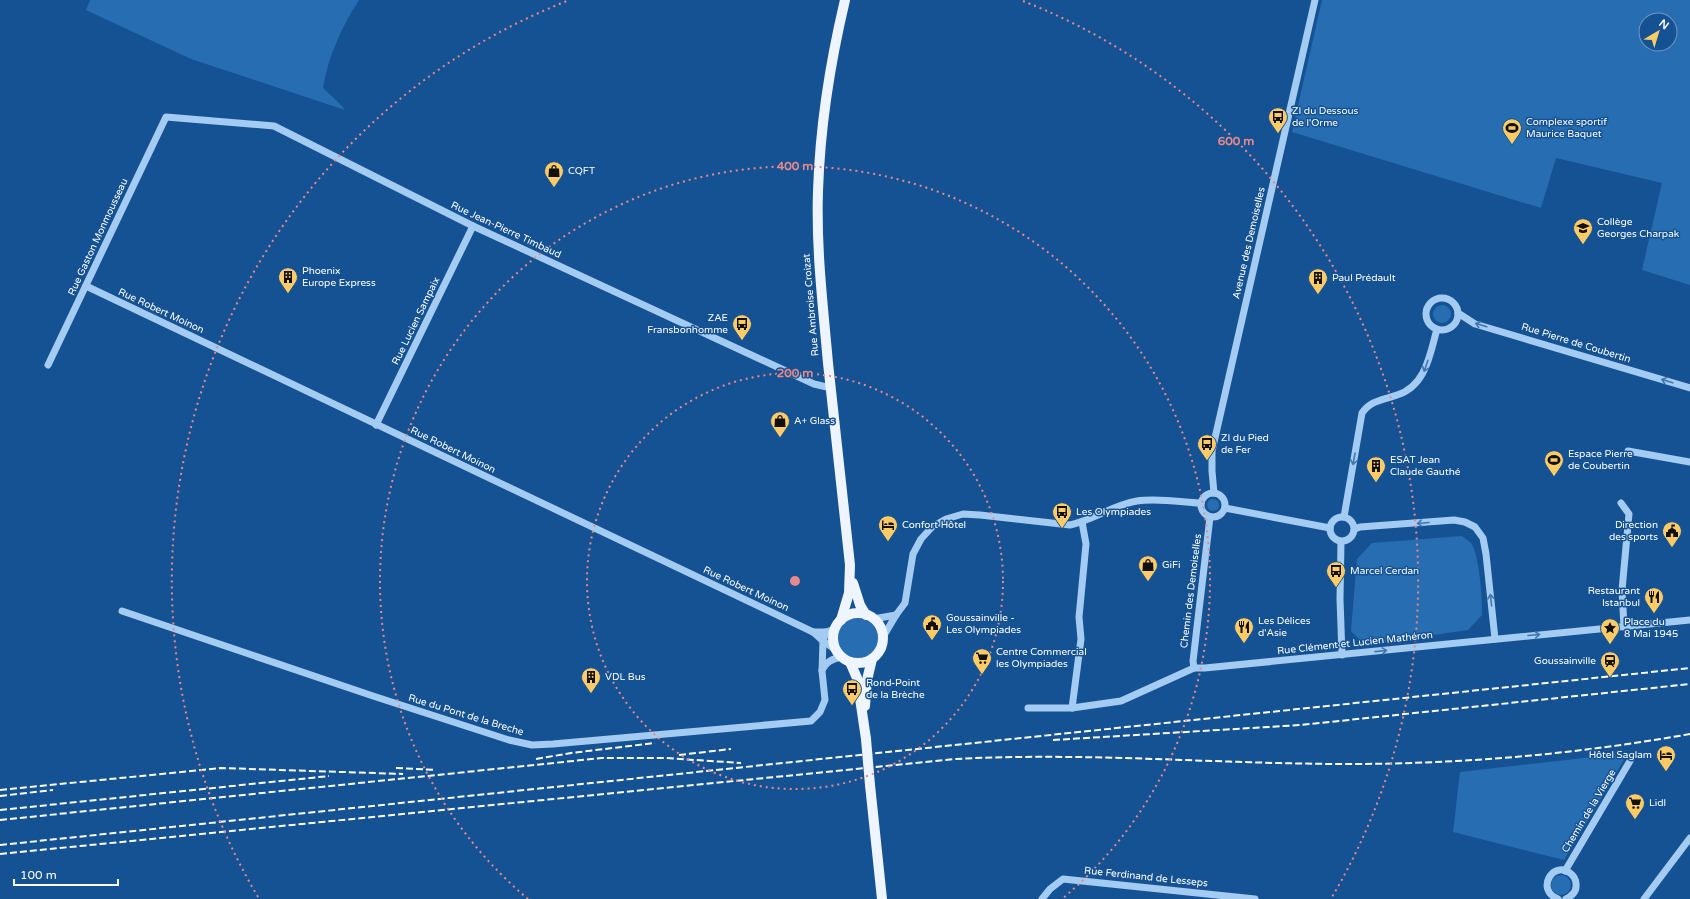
<svg xmlns="http://www.w3.org/2000/svg" width="1690" height="899" viewBox="0 0 1690 899" font-family="'Varela Round',sans-serif">
  <style>
    .green { fill: #276db2; fill-rule: evenodd }
    .lines { fill: none; stroke-linecap: round; stroke-linejoin: round }
    .minor { stroke: #a4cbf1; stroke-width: 7 }
    .major { stroke: #eef5ff; stroke-width: 10 }
    .rail { stroke: #fff; stroke-width: 2; stroke-dasharray: 7 3; stroke-linecap: butt }
    .major-bridge { stroke: #eef5ff; stroke-width: 10 }
    .oneway { stroke: #4076af }
    .ring { fill: none; stroke: #e88989; stroke-width: 2; stroke-dasharray: 2 4 }
    .labels { text-anchor: middle; dominant-baseline: central; stroke-width: 3; stroke-linejoin: round; paint-order: stroke }
    .poi-label { font-size: 10px; fill: #fff; stroke: #155293; text-anchor: start }
    .street-label { font-size: 10px; fill: #fff; stroke: #155293 }
    .centre { fill: #e88989; stroke: #155293; stroke-width: 2 }
    .ring-label { font-size: 12px; text-anchor: middle; font-weight: bold; fill: #e88989; stroke: #155293; stroke-width: 3; stroke-linejoin: round; paint-order: stroke }
  </style>
  <rect width="100%" height="100%" fill="#155293"/>
  <g class="green">
    <path d="M90,0H359C342,26 328,57 323,88L338,102L345,110L191,59L86,10Z"/>
    <path d="M1322,0H1690V285L1642,270L1662,183L1556,158L1541,208L1292,132ZM1646,20H1670V44H1646Z"/>
    <circle cx="1442" cy="314" r="9"/>
    <circle cx="1213" cy="505" r="6"/>
    <path d="M1462,536C1465,539 1470,541 1472,544C1480,561 1482,596 1482,615L1468,630L1365,645L1351,631L1357,559L1372,543Z"/>
    <circle cx="857" cy="639" r="21"/>
    <path d="M1628,753L1564,860L1453,832L1460,772Z"/>
    <circle cx="1561" cy="885" r="10"/>
  </g>
  <g class="lines">
    <g class="minor">
      <path d="M86,286L813,632L823,641L835,649"/>
      <circle cx="1442" cy="314" r="16"/>
      <path d="M1458,313L1475,324L1690,388"/>
      <path d="M48,365L166,117L274,126L473,226L814,384L831,388"/>
      <path d="M376,425L473,226"/>
      <path d="M1628,451L1690,462"/>
      <path d="M1214,493L1212,471V451L1315,0"/>
      <circle cx="1213" cy="505" r="12"/>
      <path d="M1621,503L1629,514L1622,590L1624,627"/>
      <path d="M1225,508L1330,528"/>
      <circle cx="1342" cy="529" r="12"/>
      <path d="M1344,517L1362,413C1371,400 1383,400 1397,395C1426,386 1430,354 1437,329"/>
      <path d="M1355,529L1360,527L1454,520L1465,522L1475,527L1483,538L1486,554L1495,639"/>
      <path d="M1341,542L1340,599L1342,655"/>
      <path d="M122,611L373,696L509,740L532,745L553,744L811,721L820,712L825,700L822,671L823,641L826,632"/>
      <path d="M873,619L896,615"/>
      <path d="M813,632H826L835,629"/>
      <path d="M883,637L896,615L905,603L913,554L921,539L932,527L946,519L963,514L980,515L1070,525C1093,520 1113,505 1137,501C1157,498 1181,502 1201,503"/>
      <path d="M1194,668L1193,661L1210,517"/>
      <path d="M822,670C826,662 832,659 841,657"/>
      <path d="M1028,708H1072L1121,701L1194,668H1205L1690,620"/>
      <path d="M1072,708L1081,639L1079,617L1086,544L1082,522"/>
      <path d="M1565,871L1630,761"/>
      <path d="M1042,899L1050,889L1063,879L1255,899"/>
      <path d="M1558,899C1535,890 1553,860 1570,873C1574,876 1576,880 1576,884C1577,891 1572,896 1566,899"/>
      <path d="M1644,899L1690,838"/>
    </g>
    <g class="major">
      <path d="M853,583L860,605L866,615"/>
      <circle cx="858" cy="638" r="25"/>
      <path d="M841,620L849,593L850,565C843,498 835,431 828,363C823,306 816,249 818,191C820,127 830,63 845,0"/>
      <path d="M850,662L857,678L866,739"/>
      <path d="M865,706L867,680L872,659"/>
      <path d="M870,785L882,899"/>
    </g>
    <g class="rail">
      <path d="M1053,740L1301,725L1690,684"/>
      <path d="M679,755L731,749"/>
      <path d="M536,759L571,753L655,743"/>
      <path d="M396,768L436,770"/>
      <path d="M0,790L221,768L403,774"/>
      <path d="M0,796L53,790"/>
      <path d="M0,810L329,776"/>
      <path d="M0,820L602,758H665L741,763"/>
      <path d="M0,845L1690,668"/>
      <path d="M0,854L956,759C1086,752 1217,764 1348,764C1463,764 1577,754 1690,734"/>
    </g>
    <path class="major-bridge" d="M866,739L870,785"/>
  </g>
  <defs><path id="oneway-shaft" d="M-6 0H5M1.5-3L5.5 0L1.5 3" fill="none" stroke-width="1.6" stroke-linecap="round" stroke-linejoin="round"/></defs>
  <g class="oneway">
    <use href="#oneway-shaft" transform="translate(1481 325) rotate(-163)"/>
    <use href="#oneway-shaft" transform="translate(1426 366) rotate(109)"/>
    <use href="#oneway-shaft" transform="translate(1667 381) rotate(-163)"/>
    <use href="#oneway-shaft" transform="translate(1354 459) rotate(100)"/>
    <use href="#oneway-shaft" transform="translate(1423 523) rotate(175)"/>
    <use href="#oneway-shaft" transform="translate(1491 600) rotate(-96)"/>
    <use href="#oneway-shaft" transform="translate(1534 635) rotate(-5)"/>
    <use href="#oneway-shaft" transform="translate(1381 651) rotate(-6)"/>
  </g>
  <g class="ring">
    <circle cx="795" cy="581" r="208"/>
    <path d="M528 899A415 415 0 1 1 1062 899"/>
    <path d="M258 897A623 623 0 0 1 567 1M1023 1A623 623 0 0 1 1332 897"/>
  </g>
  <defs>
    <g id="bus-pin" transform="scale(1)"><path d="M0 17L-7.5 6A9.5 9.5 0 1 1 7.5 6Z" fill="#ffcb64" stroke="#155293"/><path d="M-5-6H5V4H4V6H2V4H-2V6H-4V4H-5ZM-3.5-4V0h7V-4ZM-3.5 1.2v1.5H-2V1.2ZM2 1.2v1.5H3.5V1.2Z" fill="#111"/></g>
    <g id="stadium-pin" transform="scale(1)"><path d="M0 17L-7.5 6A9.5 9.5 0 1 1 7.5 6Z" fill="#ffcb64" stroke="#155293"/><path d="M0-5a6.5 5 0 1 0 0 10a6.5 5 0 1 0 0-10ZM-3.5-1.8h7v3.6h-7Z" fill="#111"/></g>
    <g id="shop-pin" transform="scale(1)"><path d="M0 17L-7.5 6A9.5 9.5 0 1 1 7.5 6Z" fill="#ffcb64" stroke="#155293"/><path d="M-5-2.5h2.3a2.7 3.5 0 0 1 5.4 0H5L5.5 6h-11ZM-1.5-2.5h3a1.5 2.3 0 0 0-3 0Z" fill="#111"/></g>
    <g id="school-pin" transform="scale(1)"><path d="M0 17L-7.5 6A9.5 9.5 0 1 1 7.5 6Z" fill="#ffcb64" stroke="#155293"/><path d="M0-5L7-2L0 1L-7-2ZM-4 1L0 2.5L4 1V4Q0 6-4 4Z" fill="#111"/></g>
    <g id="building-pin" transform="scale(1)"><path d="M0 17L-7.5 6A9.5 9.5 0 1 1 7.5 6Z" fill="#ffcb64" stroke="#155293"/><path d="M-4-6H4V6H1V3H-1V6H-4ZM-2.5-4.3h1.7v1.8h-1.7ZM.8-4.3h1.7v1.8H.8ZM-2.5-1h1.7V.8h-1.7ZM.8-1h1.7V.8H.8Z" fill="#111"/></g>
    <g id="hotel-pin" transform="scale(1)"><path d="M0 17L-7.5 6A9.5 9.5 0 1 1 7.5 6Z" fill="#ffcb64" stroke="#155293"/><path d="M-6-4.5h1.5V1H6V5H4.5V3h-9V5H-6ZM-4 0a1.8 1.8 0 1 1 3.6 0ZM.5 0V-2.5h3Q6-2.5 6 0Z" fill="#111"/></g>
    <g id="civic-pin" transform="scale(1)"><path d="M0 17L-7.5 6A9.5 9.5 0 1 1 7.5 6Z" fill="#ffcb64" stroke="#155293"/><path d="M-.6-6.5H3V-4.5H.6V-3L4-1V1h2V6H-6V1h2V-1L-.6-3ZM-1.2 2.5V6h2.4V2.5Z" fill="#111"/></g>
    <g id="restaurant-pin" transform="scale(1)"><path d="M0 17L-7.5 6A9.5 9.5 0 1 1 7.5 6Z" fill="#ffcb64" stroke="#155293"/><path d="M-5-6h1v4h1v-4h1v4h1v-4h1v5L-1.5 .5V6h-2V.5L-5-1ZM5-6V6H3V1.5H1.5Q1.5-4 5-6Z" fill="#111"/></g>
    <g id="sight-pin" transform="scale(1)"><path d="M0 17L-7.5 6A9.5 9.5 0 1 1 7.5 6Z" fill="#ffcb64" stroke="#155293"/><path d="M0-6L1.8-2.2L6-1.7L2.9 1.2L3.7 5.4L0 3.3L-3.7 5.4L-2.9 1.2L-6-1.7L-1.8-2.2Z" fill="#111"/></g>
    <g id="supermarket-pin" transform="scale(1)"><path d="M0 17L-7.5 6A9.5 9.5 0 1 1 7.5 6Z" fill="#ffcb64" stroke="#155293"/><path d="M-6-5.5h2.5l.6 2H6L4.5 2H-2.5L-4.4-4H-6ZM-1.5 3.2a1.3 1.3 0 1 0 .1 0ZM3 3.2a1.3 1.3 0 1 0 .1 0Z" fill="#111"/></g>
    <g id="station-pin" transform="scale(1)"><path d="M0 17L-7.5 6A9.5 9.5 0 1 1 7.5 6Z" fill="#ffcb64" stroke="#155293"/><path d="M-3-6H3Q5-6 5-4V2Q5 4 3 4L4.5 6H3L1.5 4h-3L-3 6H-4.5L-3 4Q-5 4-5 2V-4Q-5-6-3-6ZM-3.5-4v3h7v-3ZM-3.5 1v1.5H-2V1ZM2 1v1.5H3.5V1Z" fill="#111"/></g>
  </defs>
  <g fill-rule="evenodd">
    <use href="#bus-pin" x="1278" y="117"/>
    <use href="#stadium-pin" x="1512" y="128"/>
    <use href="#shop-pin" x="554" y="171"/>
    <use href="#school-pin" x="1583" y="228"/>
    <use href="#building-pin" x="288" y="277"/>
    <use href="#building-pin" x="1318" y="278"/>
    <use href="#bus-pin" x="742" y="324"/>
    <use href="#shop-pin" x="780" y="421"/>
    <use href="#bus-pin" x="1207" y="444"/>
    <use href="#stadium-pin" x="1554" y="460"/>
    <use href="#building-pin" x="1376" y="466"/>
    <use href="#bus-pin" x="1062" y="512"/>
    <use href="#hotel-pin" x="888" y="525"/>
    <use href="#civic-pin" x="1672" y="531"/>
    <use href="#shop-pin" x="1148" y="565"/>
    <use href="#bus-pin" x="1336" y="571"/>
    <use href="#restaurant-pin" x="1654" y="597"/>
    <use href="#civic-pin" x="932" y="624"/>
    <use href="#restaurant-pin" x="1244" y="627"/>
    <use href="#sight-pin" x="1610" y="628"/>
    <use href="#supermarket-pin" x="982" y="658"/>
    <use href="#station-pin" x="1610" y="661"/>
    <use href="#building-pin" x="591" y="677"/>
    <use href="#bus-pin" x="852" y="689"/>
    <use href="#hotel-pin" x="1666" y="755"/>
    <use href="#supermarket-pin" x="1635" y="803"/>
  </g>
  <g class="labels">
    <g class="poi-label">
      <text x="1292" y="111">ZI du Dessous<tspan x="1292" dy="12">de l'Orme</tspan></text>
      <text x="1526" y="122">Complexe sportif<tspan x="1526" dy="12">Maurice Baquet</tspan></text>
      <text x="568" y="171">CQFT</text>
      <text x="1597" y="222">Collège<tspan x="1597" dy="12">Georges Charpak</tspan></text>
      <text x="302" y="271">Phoenix<tspan x="302" dy="12">Europe Express</tspan></text>
      <text x="1332" y="278">Paul Prédault</text>
      <text x="728" y="318" text-anchor="end">ZAE<tspan x="728" dy="12">Fransbonhomme</tspan></text>
      <text x="794" y="421">A+ Glass</text>
      <text x="1221" y="438">ZI du Pied<tspan x="1221" dy="12">de Fer</tspan></text>
      <text x="1568" y="454">Espace Pierre<tspan x="1568" dy="12">de Coubertin</tspan></text>
      <text x="1390" y="460">ESAT Jean<tspan x="1390" dy="12">Claude Gauthé</tspan></text>
      <text x="1076" y="512">Les Olympiades</text>
      <text x="902" y="525">Confort Hôtel</text>
      <text x="1658" y="525" text-anchor="end">Direction<tspan x="1658" dy="12">des sports</tspan></text>
      <text x="1162" y="565">GiFi</text>
      <text x="1350" y="571">Marcel Cerdan</text>
      <text x="1640" y="591" text-anchor="end">Restaurant<tspan x="1640" dy="12">Istanbul</tspan></text>
      <text x="946" y="618">Goussainville -<tspan x="946" dy="12">Les Olympiades</tspan></text>
      <text x="1258" y="621">Les Délices<tspan x="1258" dy="12">d'Asie</tspan></text>
      <text x="1624" y="622">Place du<tspan x="1624" dy="12">8 Mai 1945</tspan></text>
      <text x="996" y="652">Centre Commercial<tspan x="996" dy="12">les Olympiades</tspan></text>
      <text x="1596" y="661" text-anchor="end">Goussainville</text>
      <text x="605" y="677">VDL Bus</text>
      <text x="866" y="683">Rond-Point<tspan x="866" dy="12">de la Brèche</tspan></text>
      <text x="1652" y="755" text-anchor="end">Hôtel Saglam</text>
      <text x="1649" y="803">Lidl</text>
    </g>
    <g class="street-label">
      <text transform="translate(506 230) rotate(25)">Rue Jean-Pierre Timbaud</text>
      <text transform="translate(98 237) rotate(-65)">Rue Gaston Monmousseau</text>
      <text transform="translate(1249 243) rotate(-77)">Avenue des Demoiselles</text>
      <text transform="translate(811 305) rotate(-95)">Rue Ambroise Croizat</text>
      <text transform="translate(161 311) rotate(25)">Rue Robert Moinon</text>
      <text transform="translate(416 321) rotate(-64)">Rue Lucien Sampaix</text>
      <text transform="translate(1576 343) rotate(17)">Rue Pierre de Coubertin</text>
      <text transform="translate(453 450) rotate(26)">Rue Robert Moinon</text>
      <text transform="translate(746 589) rotate(25)">Rue Robert Moinon</text>
      <text transform="translate(1191 591) rotate(-83)">Chemin des Demoiselles</text>
      <text transform="translate(1355 643) rotate(-6)">Rue Clément et Lucien Mathéron</text>
      <text transform="translate(466 715) rotate(17)">Rue du Pont de la Breche</text>
      <text transform="translate(1589 811) rotate(-59)">Chemin de la Vierge</text>
      <text transform="translate(1146 877) rotate(6)">Rue Ferdinand de Lesseps</text>
    </g>
  </g>
  <circle cx="795" cy="581" r="6" class="centre"/>
  <g class="ring-label">
    <text x="1236" y="145">600 m</text>
    <text x="795" y="170">400 m</text>
    <text x="795" y="377">200 m</text>
  </g>
  <g transform="translate(1658 32) rotate(38)"><circle r="19" fill="#155293" stroke="#7397be"/>
  <path d="M0-3L7 15L0 10L-7 15Z" fill="#ffcb64"/>
  <text y="-6" font-size="11" font-weight="bold" text-anchor="middle" fill="#ffffff">N</text>
  </g>
  <path d="M14 879v6h104v-6" fill="none" stroke="#ffffff" stroke-width="2"/>
  <text x="20" y="879" font-size="12" fill="#ffffff" stroke="#155293" stroke-width="3" paint-order="stroke">100 m</text>
</svg>
